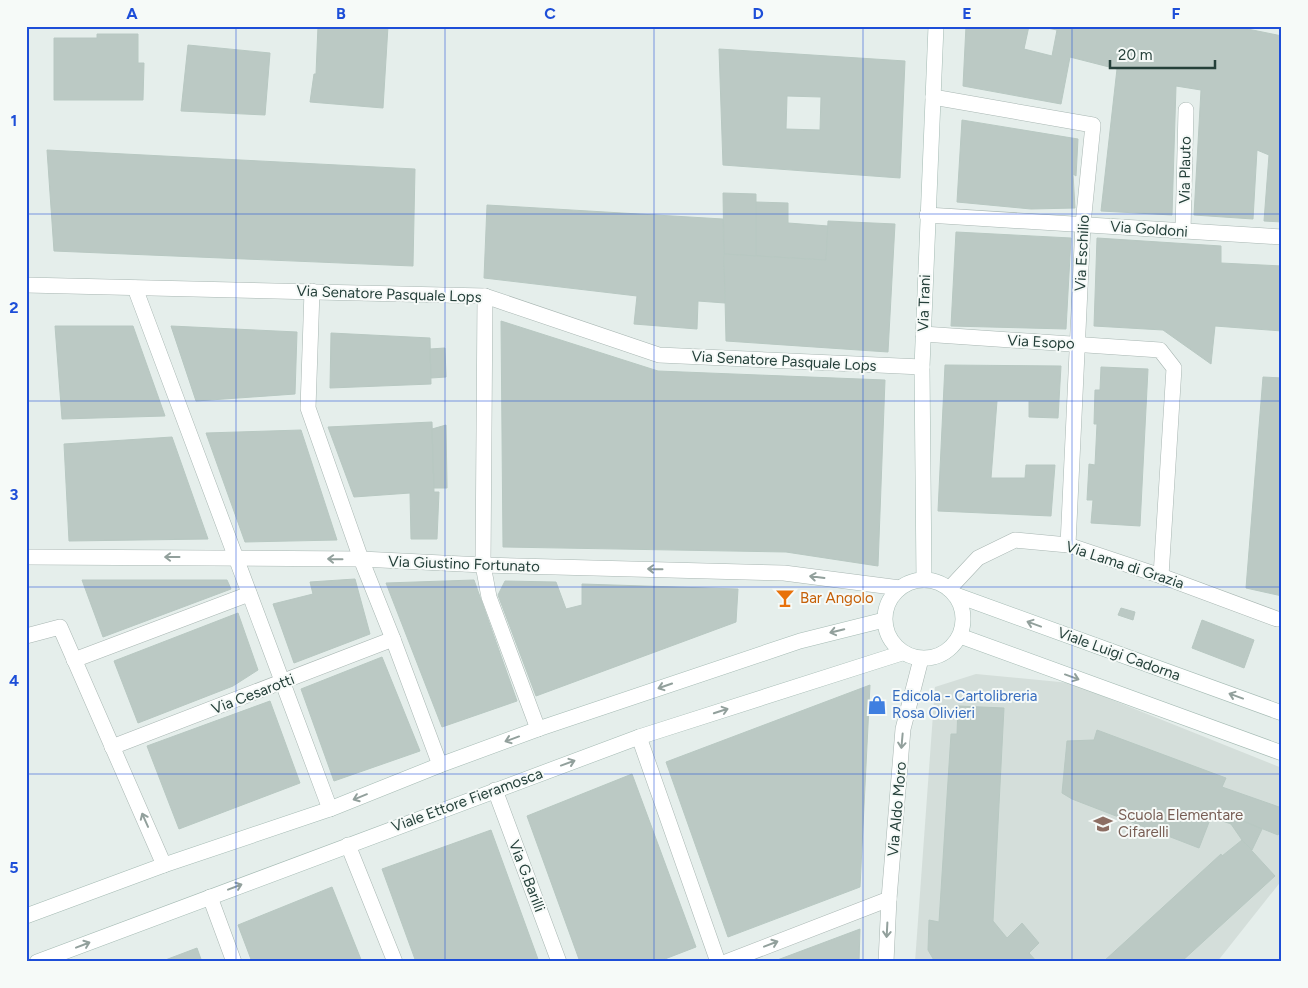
<svg xmlns="http://www.w3.org/2000/svg" width="1308" height="988" viewBox="0 0 1308 988" font-family="Figtree,sans-serif">
  <style>
    .built { fill: #d4deda }
    .building { fill: #bbc9c4; stroke: #b8c8c2; fill-rule: evenodd }
    .lines { fill: none; stroke-linecap: round; stroke-linejoin: round }
    .minor-casing { stroke: #a8b6b2; stroke-width: 16 }
    .secondary-casing { stroke: #a4bab3; stroke-width: 16 }
    .minor { stroke: #fff; stroke-width: 15 }
    .secondary { stroke: #fff; stroke-width: 15 }
    .oneway { stroke: #92a09c }
    .grid { fill: none; stroke: #1d4ed8; stroke-width: 1; stroke-opacity: 0.55 }
    .labels { text-anchor: middle; dominant-baseline: central; stroke-width: 4; stroke-linejoin: round; paint-order: stroke }
    .street-label { font-size: 15px; fill: #25403a; stroke: #f6faf8 }
    .food-label { font-size: 15px; fill: #c56008; stroke: #f6faf8; text-anchor: start }
    .shop-label { font-size: 15px; fill: #366cbe; stroke: #f6faf8; text-anchor: start }
    .education-label { font-size: 15px; fill: #785e54; stroke: #f6faf8; text-anchor: start }
    .neatline { fill: none; stroke: #1d4ed8; stroke-width: 2 }
    .grid-label { font-size: 16px; text-anchor: middle; font-weight: bold; fill: #1d4ed8 }
  </style>
  <rect width="100%" height="100%" fill="#e5eeeb"/>
  <path class="built" d="M976,674L1070,683L1282,768V880L1217,962H915L935,687Z"/>
  <g class="building">
    <path d="M318,26H388L383,108L310,102L314,74H316Z"/>
    <path d="M966,26H1029L1024,49L1052,56L1057,30L1037,26H1233L1282,36V222L1264,221L1269,155L1257,150L1253,219L1194,215L1201,90L1176,86L1172,215L1101,211L1117,69L1070,57L1061,104L963,86Z"/>
    <path d="M97,34H138V63H144L143,100H54V38H97Z"/>
    <path d="M188,45L270,53L265,115L181,111Z"/>
    <path d="M719,49L905,61L900,178L723,165ZM787,96L821,97L820,130L786,129Z"/>
    <path d="M962,120L1078,139L1076,176L1073,174L1075,208L1031,209L957,202Z"/>
    <path d="M47,150L415,169L413,266L54,251Z"/>
    <path d="M723,193L756,194V256L724,254Z"/>
    <path d="M756,202L788,203V223L828,226L826,260L756,256Z"/>
    <path d="M487,205L723,219L725,303L698,301L697,329L634,324L637,296L484,278Z"/>
    <path d="M828,221L895,224L888,352L726,341L724,254L826,260Z"/>
    <path d="M956,232L1071,238L1066,329L951,326Z"/>
    <path d="M1097,238L1221,246V263L1282,266V331L1215,326L1211,364L1163,330L1094,326Z"/>
    <path d="M501,321L658,371L885,380L878,566L786,552L503,547Z"/>
    <path d="M55,326H133L165,416L62,419Z"/>
    <path d="M171,326L297,332L295,394L196,401Z"/>
    <path d="M331,333L430,338L431,384L330,388Z"/>
    <path d="M445,348L446,377L431,378L430,349Z"/>
    <path d="M945,365L1061,366L1058,418L1029,417V401H997L991,478H1025L1026,465H1055L1051,516L938,511Z"/>
    <path d="M1101,367L1148,369L1140,526L1091,523L1093,500H1087L1089,464L1095,465L1097,424H1094L1095,390H1100Z"/>
    <path d="M1263,377L1282,378V596L1246,588Z"/>
    <path d="M432,422L434,492H439L437,539H411L410,493L354,497L328,427Z"/>
    <path d="M446,425L447,488H434L432,429Z"/>
    <path d="M301,430L337,540L245,542L206,433Z"/>
    <path d="M172,437L208,539L69,541L64,444Z"/>
    <path d="M355,579L370,634L294,663L273,604L313,594L310,582Z"/>
    <path d="M82,580H227L231,589L103,637Z"/>
    <path d="M474,580L517,701L442,727L386,583Z"/>
    <path d="M505,581L556,582L566,609L582,605V584L738,589L736,622L536,696L498,595Z"/>
    <path d="M1121,608L1135,612L1133,620L1118,615Z"/>
    <path d="M238,613L258,670L233,686L138,723L114,661Z"/>
    <path d="M1202,620L1254,640L1244,668L1192,648Z"/>
    <path d="M382,657L420,751L334,781L301,689Z"/>
    <path d="M870,685L860,887L728,937L666,762Z"/>
    <path d="M270,701L300,783L179,829L147,746Z"/>
    <path d="M958,706L1004,708L993,921L1007,938L1022,923L1039,943L1029,953L1037,962H935L928,950L929,920L939,922L951,734H957Z"/>
    <path d="M1097,730L1226,778L1222,787L1282,808V826L1278,835L1233,817L1231,824L1211,817L1199,848L1072,799L1062,793L1067,741L1094,740Z"/>
    <path d="M632,774L696,947L657,962H580L527,816Z"/>
    <path d="M1233,817L1262,829L1252,850L1242,840L1231,824Z"/>
    <path d="M491,830L539,962H416L382,869Z"/>
    <path d="M1242,840L1275,876L1181,962H1103L1221,854L1222,856Z"/>
    <path d="M332,887L362,962H252L238,925Z"/>
    <path d="M860,929L859,962H772Z"/>
    <path d="M197,948L202,962H160Z"/>
  </g>
  <g class="lines">
    <g class="minor-casing">
      <g id="minor">
        <path d="M933,97L1093,125L1083,224L1068,545"/>
        <path d="M927,215L1282,237"/>
        <path d="M1183,231L1186,110"/>
        <path d="M26,285L485,296L659,355L922,367"/>
        <path d="M135,288L330,809"/>
        <path d="M312,291L308,408L361,559L393,639L440,765"/>
        <path d="M485,296L483,565L489,597L538,729"/>
        <path d="M923,334L1160,350L1174,368L1161,576"/>
        <path d="M26,557L361,559L483,565L784,573L900,588"/>
        <path d="M949,589L978,558L1015,540L1068,545L1161,576L1277,619H1282"/>
        <path d="M26,636L60,627L164,865"/>
        <path d="M74,660L249,594"/>
        <path d="M639,737L718,962"/>
        <path d="M112,747L393,639"/>
        <path d="M495,790L559,962"/>
        <path d="M348,845L395,962"/>
        <path d="M210,897L234,962"/>
        <path d="M726,962L889,899"/>
        <path d="M886,962L889,899L903,729L921,659"/>
      </g>
    </g>
    <g class="secondary-casing">
      <g id="secondary">
        <circle cx="924" cy="619" r="39"/>
        <path d="M924,580L922,367L936,26"/>
        <path d="M956,595L1282,713"/>
        <path d="M960,636L1282,753"/>
        <path d="M26,916L164,865L330,809L440,765L538,729L800,641L884,620"/>
        <path d="M37,962L639,737L902,653"/>
      </g>
    </g>
    <use href="#minor" class="minor"/>
    <use href="#secondary" class="secondary"/>
  </g>
  <defs><path id="oneway-shaft" d="M-6 0H5M1.5-3L5.5 0L1.5 3" fill="none" stroke-width="1.6" stroke-linecap="round" stroke-linejoin="round" transform="scale(1.25)"/></defs>
  <g class="oneway">
    <use href="#oneway-shaft" transform="translate(172 557) rotate(-180)"/>
    <use href="#oneway-shaft" transform="translate(335 559) rotate(-179)"/>
    <use href="#oneway-shaft" transform="translate(655 569) rotate(-179)"/>
    <use href="#oneway-shaft" transform="translate(817 577) rotate(-173)"/>
    <use href="#oneway-shaft" transform="translate(1034 624) rotate(-160)"/>
    <use href="#oneway-shaft" transform="translate(837 631) rotate(166)"/>
    <use href="#oneway-shaft" transform="translate(1072 677) rotate(20)"/>
    <use href="#oneway-shaft" transform="translate(665 686) rotate(161)"/>
    <use href="#oneway-shaft" transform="translate(1236 696) rotate(-160)"/>
    <use href="#oneway-shaft" transform="translate(721 711) rotate(-18)"/>
    <use href="#oneway-shaft" transform="translate(512 739) rotate(160)"/>
    <use href="#oneway-shaft" transform="translate(902 741) rotate(95)"/>
    <use href="#oneway-shaft" transform="translate(568 763) rotate(-20)"/>
    <use href="#oneway-shaft" transform="translate(360 797) rotate(158)"/>
    <use href="#oneway-shaft" transform="translate(145 820) rotate(-114)"/>
    <use href="#oneway-shaft" transform="translate(235 887) rotate(-21)"/>
    <use href="#oneway-shaft" transform="translate(887 930) rotate(93)"/>
    <use href="#oneway-shaft" transform="translate(771 944) rotate(-21)"/>
    <use href="#oneway-shaft" transform="translate(83 945) rotate(-21)"/>
  </g>
  <path class="grid" d="M236,26V962M445,26V962M654,26V962M863,26V962M1072,26V962M26,214H1282M26,401H1282M26,587H1282M26,774H1282"/>
  <defs>
    <g id="bar-bare" transform="scale(1.5)"><path d="M-6-5H6L.8 .8V4.5H3.5V6h-7V4.5H-.8V.8Z" fill="#e8710a" stroke="#f6faf8" stroke-width="2.5" paint-order="stroke"/></g>
    <g id="shop-bare" transform="scale(1.5)"><path d="M-5-2.5h2.3a2.7 3.5 0 0 1 5.4 0H5L5.5 6h-11ZM-1.5-2.5h3a1.5 2.3 0 0 0-3 0Z" fill="#3f7fe0" stroke="#f6faf8" stroke-width="2.5" paint-order="stroke"/></g>
    <g id="school-bare" transform="scale(1.5)"><path d="M0-5L7-2L0 1L-7-2ZM-4 1L0 2.5L4 1V4Q0 6-4 4Z" fill="#8d6e63" stroke="#f6faf8" stroke-width="2.5" paint-order="stroke"/></g>
  </defs>
  <g fill-rule="evenodd">
    <use href="#bar-bare" x="785" y="598"/>
    <use href="#shop-bare" x="877" y="705"/>
    <use href="#school-bare" x="1103" y="824"/>
  </g>
  <g class="labels">
    <g class="street-label">
      <text transform="translate(1185 170) rotate(-89)">Via Plauto</text>
      <text transform="translate(1149 229) rotate(4)">Via Goldoni</text>
      <text transform="translate(1082 253) rotate(-87)">Via Eschilio</text>
      <text transform="translate(389 294) rotate(2)">Via Senatore Pasquale Lops</text>
      <text transform="translate(924 303) rotate(-88)">Via Trani</text>
      <text transform="translate(1041 342) rotate(3)">Via Esopo</text>
      <text transform="translate(784 361) rotate(3)">Via Senatore Pasquale Lops</text>
      <text transform="translate(464 564) rotate(2)">Via Giustino Fortunato</text>
      <text transform="translate(1125 565) rotate(18)">Via Lama di Grazia</text>
      <text transform="translate(1119 654) rotate(20)">Viale Luigi Cadorna</text>
      <text transform="translate(253 694) rotate(-21)">Via Cesarotti</text>
      <text transform="translate(467 800) rotate(-20)">Viale Ettore Fieramosca</text>
      <text transform="translate(897 809) rotate(-85)">Via Aldo Moro</text>
      <text transform="translate(527 876) rotate(69)">Via G.Barilli</text>
    </g>
    <g class="food-label">
      <text x="800" y="598">Bar Angolo</text>
    </g>
    <g class="shop-label">
      <text x="892" y="696">Edicola - Cartolibreria<tspan x="892" dy="17">Rosa Olivieri</tspan></text>
    </g>
    <g class="education-label">
      <text x="1118" y="815">Scuola Elementare<tspan x="1118" dy="17">Cifarelli</tspan></text>
    </g>
  </g>
  <rect width="1308" height="988" fill="none" stroke="#f6faf8" stroke-width="55"/>
  <path d="M1110 60v8h105v-8" fill="none" stroke="#25403a" stroke-width="2.5"/>
  <text x="1118" y="60" font-size="15" fill="#25403a" stroke="#f6faf8" stroke-width="4" paint-order="stroke">20 m</text>
  <rect x="28" y="28" width="1252" height="932" class="neatline"/>
  <g class="grid-label">
    <text x="132" y="19">A</text>
    <text x="341" y="19">B</text>
    <text x="550" y="19">C</text>
    <text x="758" y="19">D</text>
    <text x="967" y="19">E</text>
    <text x="1176" y="19">F</text>
    <text x="14" y="126">1</text>
    <text x="14" y="313">2</text>
    <text x="14" y="500">3</text>
    <text x="14" y="686">4</text>
    <text x="14" y="873">5</text>
  </g>
</svg>
